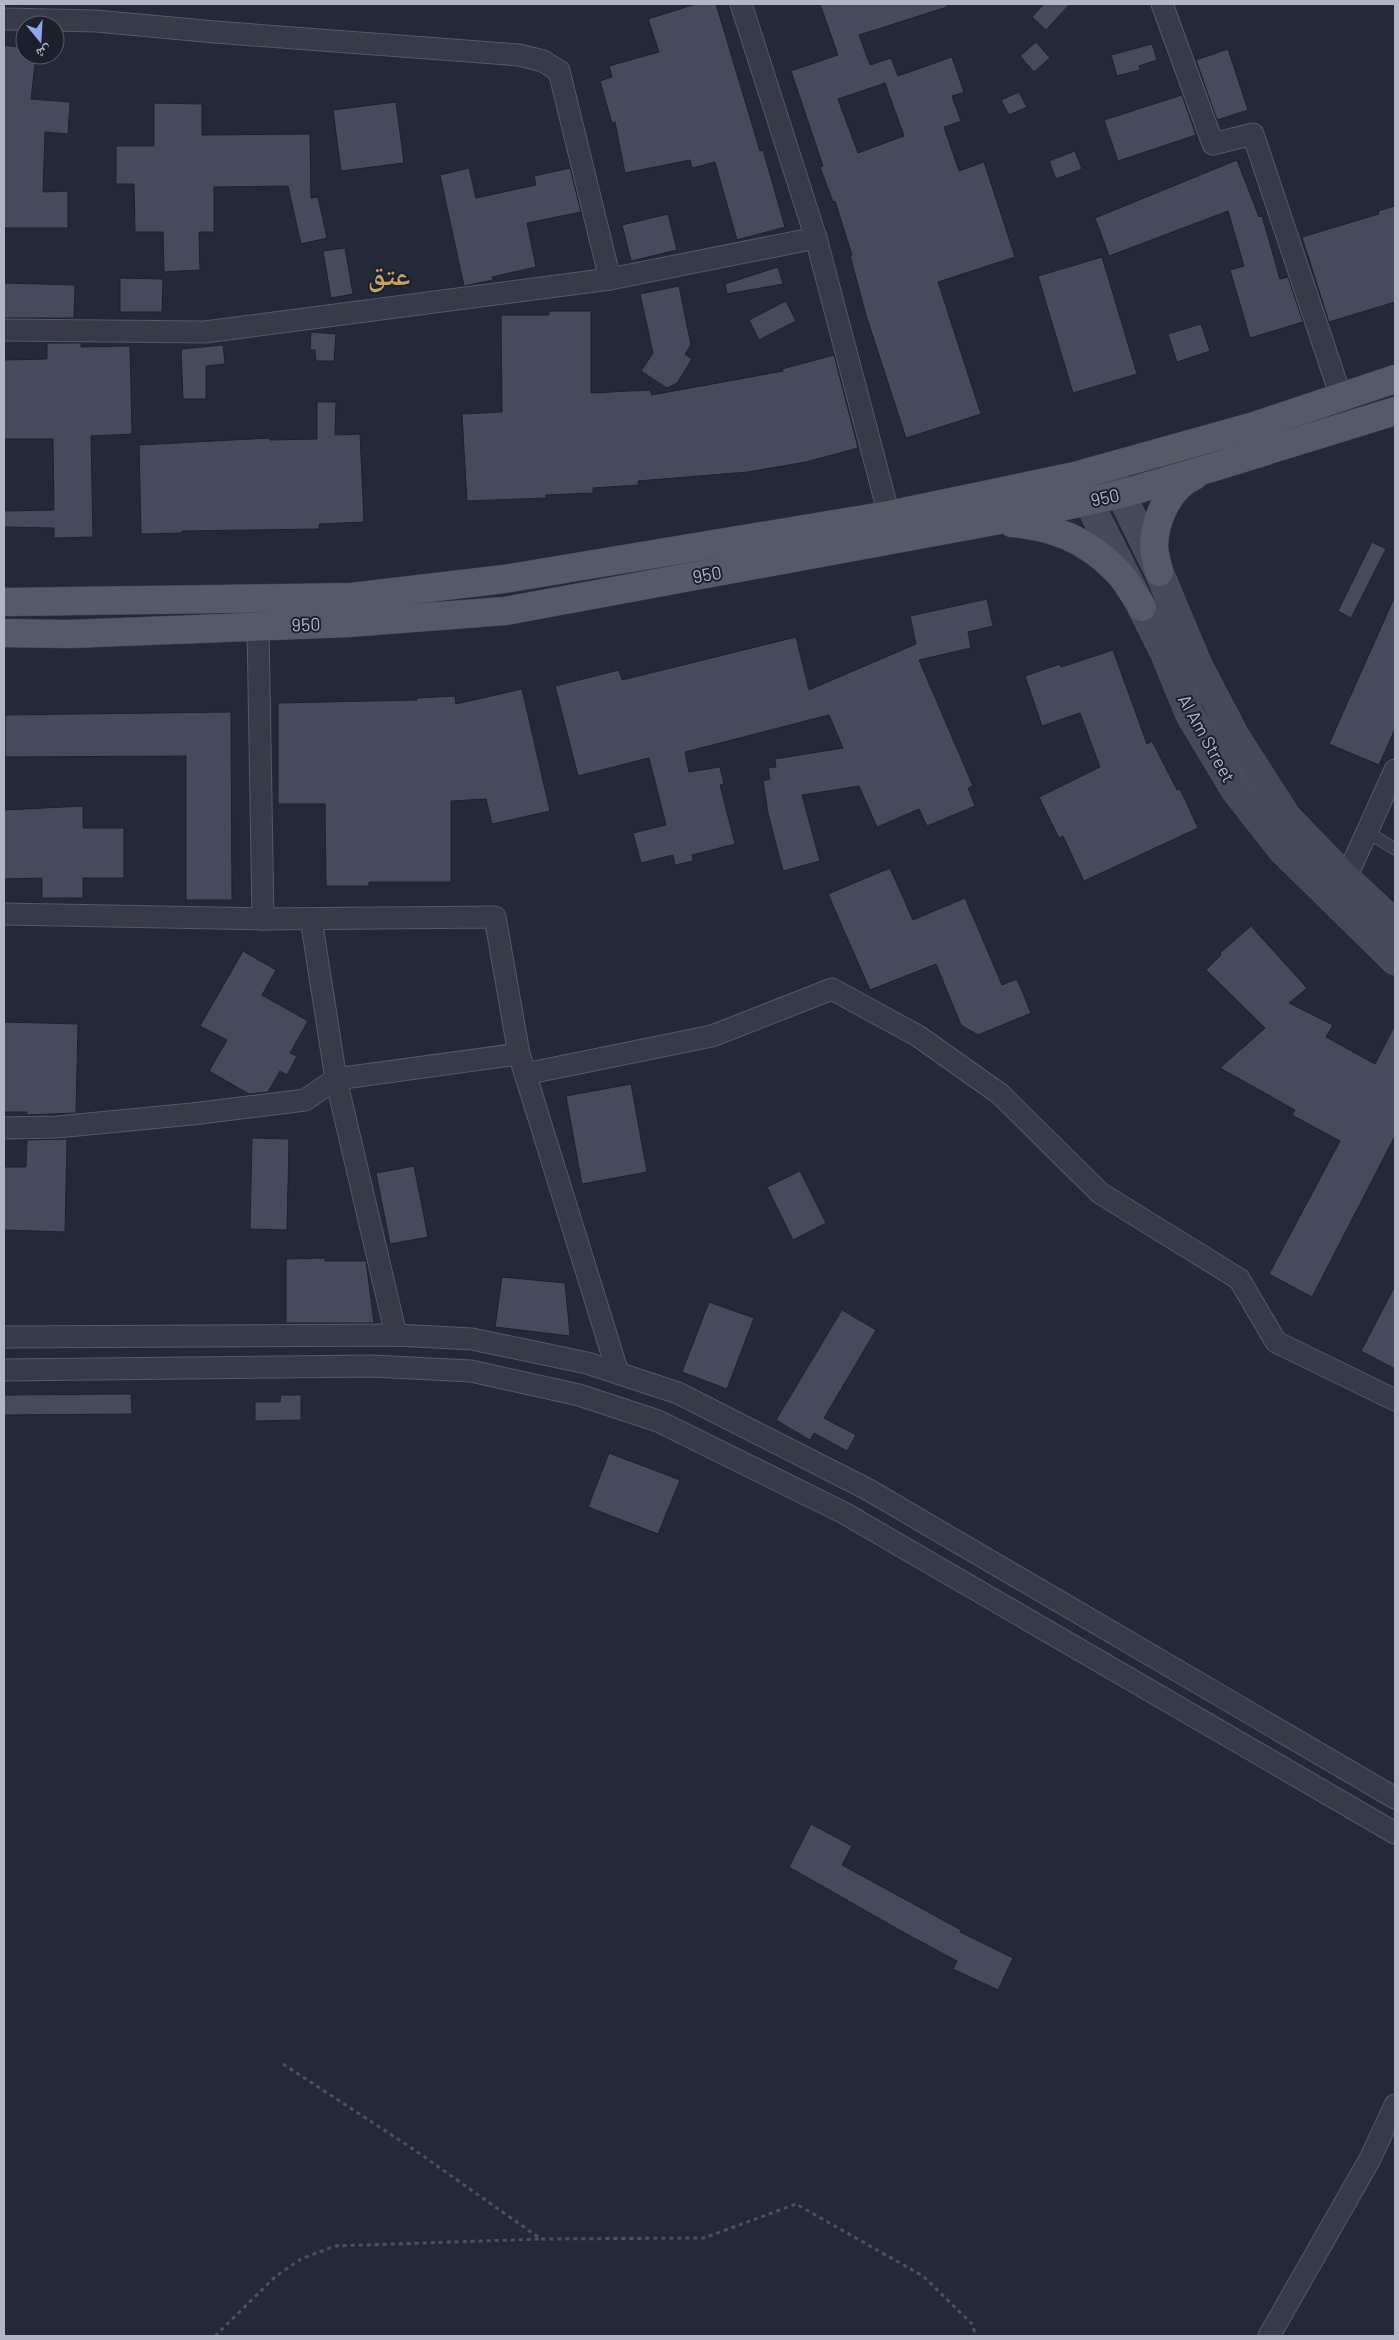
<svg xmlns="http://www.w3.org/2000/svg" width="1399" height="2340" viewBox="0 0 1399 2340" font-family="Barlow,'Noto Naskh Arabic',sans-serif">
  <style>
    .building { fill: #454b5b; stroke: #1e222e; fill-rule: evenodd }
    .lines { fill: none; stroke-linecap: round; stroke-linejoin: round }
    .lane-casing { stroke: #545965; stroke-width: 13 }
    .street-casing { stroke: #545965; stroke-width: 23 }
    .secondary-casing { stroke: #545965; stroke-width: 29 }
    .primary-casing { stroke: #404450; stroke-width: 29 }
    .path { stroke: #475459; stroke-width: 3; stroke-dasharray: 4 4; stroke-linecap: butt }
    .lane { stroke: #373b47; stroke-width: 11 }
    .street { stroke: #373b47; stroke-width: 21 }
    .secondary { stroke: #454a59; stroke-width: 28 }
    .primary { stroke: #555a67; stroke-width: 28 }
    .labels { text-anchor: middle; dominant-baseline: central; stroke-width: 4; stroke-linejoin: round; paint-order: stroke }
    .street-label { font-size: 18px; fill: #b1b6c3; stroke: #1c202c }
    .town-label { font-size: 28px; font-weight: bold; fill: #c79e68; stroke: #1c202c }
  </style>
  <rect width="100%" height="100%" fill="#232936"/>
  <g class="building">
    <path d="M696,4H716L760,151L763,150L785,227L737,240L715,162L692,168L690,160L625,173L615,122L612,123L600,81L612,77L609,66L659,52L648,19Z"/>
    <path d="M820,4H947V7L859,35L870,65L891,58L898,76L952,57L964,92L952,96L961,121L944,127L959,171L984,162L1015,257L938,282L981,414L906,438L866,315L850,255H852L835,201L833,202L820,167L823,166L791,71L838,55ZM885,83L904,136L858,153L838,99Z"/>
    <path d="M1044,4H1070L1046,30L1032,17Z"/>
    <path d="M1036,42L1050,58L1034,72L1020,56Z"/>
    <path d="M1152,44L1157,60L1139,66L1140,70L1117,76L1111,55Z"/>
    <path d="M4,45L25,48V55H36L31,99L70,102L68,134L45,132L43,192L68,191V228H4Z"/>
    <path d="M1228,49L1248,110L1217,120L1196,60Z"/>
    <path d="M1019,92L1027,107L1009,115L1001,100Z"/>
    <path d="M1182,95L1196,135L1118,161L1104,120Z"/>
    <path d="M396,102L404,163L341,171L333,110Z"/>
    <path d="M154,103L202,104V135L310,134L311,198L318,197L327,238L301,244L288,186L214,187V232H199L200,270L164,272L163,232H135L134,184H116V146H154Z"/>
    <path d="M1075,151L1082,169L1056,179L1049,161Z"/>
    <path d="M1237,160L1259,217L1262,216L1280,279L1288,277L1303,322L1250,338L1230,270L1244,266L1228,211L1109,256L1095,218Z"/>
    <path d="M469,168L476,198L536,185L534,176L570,168L581,212L527,223L536,267L492,277L493,280L464,286L440,175Z"/>
    <path d="M1395,206V302L1329,322L1302,237L1379,214L1378,211Z"/>
    <path d="M668,214L677,250L631,261L622,225Z"/>
    <path d="M345,248L353,294L331,298L323,251Z"/>
    <path d="M1102,257L1137,374L1073,393L1038,276Z"/>
    <path d="M778,267L783,284L727,294L725,284Z"/>
    <path d="M120,278L163,279L162,312H120Z"/>
    <path d="M4,283L75,285L74,318H4Z"/>
    <path d="M679,286L691,345L685,354L692,359L677,383L667,388L641,371L653,353L640,294Z"/>
    <path d="M786,301L796,321L759,340L749,320Z"/>
    <path d="M549,311H591V393L650,390L652,395L783,371L782,369L834,355L858,448L806,462L748,472L638,481L639,485L593,488V493L546,495V498L467,501L462,414L502,412L501,315H549Z"/>
    <path d="M1201,324L1210,351L1177,362L1168,334Z"/>
    <path d="M311,332L336,334L334,361H316L315,350H310Z"/>
    <path d="M47,343H81V347L130,346L132,434L91,436L93,537L54,538V528L4,527V511L54,510L53,439H4V360L47,359Z"/>
    <path d="M223,345L225,364L206,366V399H183L181,349Z"/>
    <path d="M317,402H336L335,435L360,434L364,522L319,524V529L182,531V533L141,534L139,445L270,438V440L317,439Z"/>
    <path d="M1372,542L1386,549L1351,618L1338,611Z"/>
    <path d="M1395,596V729L1379,765L1329,744Z"/>
    <path d="M987,599L993,626L968,632L971,648L919,660L973,786L968,788L975,806L927,826L919,809L877,827L859,786L802,795L820,861L783,871L768,813L763,781L770,779L768,768L776,767L775,759L843,748L829,715L685,752L689,772L720,767L724,784L720,785L735,844L692,855L693,861L675,865L673,855L641,863L633,833L666,825L649,758L578,776L555,686L619,670L622,680L796,637L809,690L916,644L910,616Z"/>
    <path d="M1113,650L1147,744L1152,741L1177,790L1180,789L1198,828L1084,881L1063,836L1059,838L1039,797L1100,767L1080,713L1042,726L1025,676L1060,664L1061,667Z"/>
    <path d="M522,689L550,811L492,824L486,799L451,801V882H369V886H326L325,804H278V703L417,700V698L455,696L456,704Z"/>
    <path d="M231,712L232,900H186V756L5,757V715Z"/>
    <path d="M83,806V828H124V878H83V898H42V878L4,879V810Z"/>
    <path d="M890,868L913,920L965,898L1002,985L1017,979L1031,1013L978,1035L961,1025L936,964L870,990L828,894Z"/>
    <path d="M1251,926L1307,988L1289,1003L1333,1025L1326,1037L1375,1064L1395,1025V1136L1312,1297L1269,1274L1340,1141L1292,1115L1295,1110L1220,1068L1265,1028L1206,970L1221,955L1220,953Z"/>
    <path d="M243,951L276,970L262,995L308,1021L290,1053L297,1056L287,1075L280,1071L268,1092L249,1094L209,1071L227,1040L200,1026Z"/>
    <path d="M4,1022L78,1024L76,1113L27,1115V1112H4Z"/>
    <path d="M631,1084L647,1172L582,1184L566,1096Z"/>
    <path d="M252,1138L289,1139L287,1230L250,1229Z"/>
    <path d="M67,1139L65,1232L4,1230V1167H26L27,1140Z"/>
    <path d="M414,1166L428,1237L390,1244L376,1173Z"/>
    <path d="M800,1171L826,1223L793,1240L767,1187Z"/>
    <path d="M325,1258V1261H366L374,1323H286V1259Z"/>
    <path d="M502,1277L565,1283L570,1336L495,1327Z"/>
    <path d="M1395,1286V1369L1361,1351Z"/>
    <path d="M709,1302L754,1318L727,1389L682,1372Z"/>
    <path d="M842,1310L876,1330L824,1418L856,1435L847,1451L814,1433L810,1440L776,1420Z"/>
    <path d="M131,1394L132,1414L4,1415V1395Z"/>
    <path d="M281,1395H301V1420L255,1421V1402H280Z"/>
    <path d="M609,1453L680,1480L658,1534L588,1507Z"/>
    <path d="M811,1824L852,1846L842,1865L961,1930L960,1932L1013,1958L998,1990L953,1969L957,1961L903,1932L789,1867Z"/>
  </g>
  <g class="lines">
    <g class="lane-casing">
      <path id="lane" d="M1367,832L1395,849"/>
    </g>
    <g class="street-casing">
      <g id="street">
        <path d="M741,4L816,238L889,515"/>
        <path d="M1162,4L1213,144L1253,134L1341,397"/>
        <path d="M4,19L96,21L215,32L519,55L543,61L559,71L610,279"/>
        <path d="M4,330L205,332L610,279L816,238"/>
        <path d="M258,626L263,919"/>
        <path d="M1346,878L1395,770"/>
        <path d="M4,914L263,919L495,917L519,1054L618,1373"/>
        <path d="M311,919L336,1079L396,1335"/>
        <path d="M525,1074L712,1036L832,989L918,1036L1000,1094L1100,1193L1239,1279L1276,1342L1395,1400"/>
        <path d="M4,1128L57,1127L192,1114L305,1100L336,1079L519,1054"/>
        <path d="M4,1337L396,1335L472,1339L587,1363L678,1393L867,1489L1395,1798"/>
        <path d="M4,1370L372,1366L471,1371L579,1395L658,1421L844,1513L1395,1833"/>
        <path d="M1269,2336L1370,2159L1395,2105"/>
      </g>
    </g>
    <g class="secondary-casing">
      <g id="secondary">
        <path d="M1111,474L1159,572L1198,665L1235,736L1287,817L1346,878L1395,924"/>
        <path d="M1077,479L1164,652L1190,715L1235,790L1282,850L1395,961"/>
      </g>
    </g>
    <g class="primary-casing">
      <g id="primary">
        <path d="M1012,523C1053,526 1086,540 1115,569C1126,579 1134,595 1142,607"/>
        <path d="M1159,572C1157,563 1154,553 1154,545C1155,519 1169,487 1194,476"/>
        <path d="M4,602L352,597L504,579L889,515L1075,476L1251,427L1395,379"/>
        <path d="M4,633L70,634L348,623L505,611L994,521L1121,494L1214,467L1395,411"/>
      </g>
    </g>
    <g class="path">
      <path d="M283,2064L413,2149L541,2239L704,2238L796,2204L923,2276L972,2324L976,2336"/>
      <path d="M215,2336L276,2276L301,2259L335,2246L541,2239"/>
    </g>
    <use href="#lane" class="lane"/>
    <use href="#street" class="street"/>
    <use href="#secondary" class="secondary"/>
    <use href="#primary" class="primary"/>
  </g>
  <g class="labels">
    <g class="street-label">
      <text transform="translate(1105 497) rotate(-12)">950</text>
      <text transform="translate(707 574) rotate(-10)">950</text>
      <text transform="translate(306 624) rotate(-2)">950</text>
      <text transform="translate(1207 738) rotate(61)">Al Am Street</text>
    </g>
    <g class="town-label">
      <text x="389" y="274">عتق</text>
    </g>
  </g>
  <rect width="1399" height="2340" fill="none" stroke="#b1b6c3" stroke-width="10"/>
  <g transform="translate(40 40) rotate(162)"><circle r="24" fill="#1c202c" stroke="#585c68"/>
  <path d="M0-4L9 19L0 12L-9 19Z" fill="#8ea6ec"/>
  <text y="-8" font-size="14" font-weight="bold" text-anchor="middle" fill="#b1b6c3">ش</text>
  </g>
</svg>
